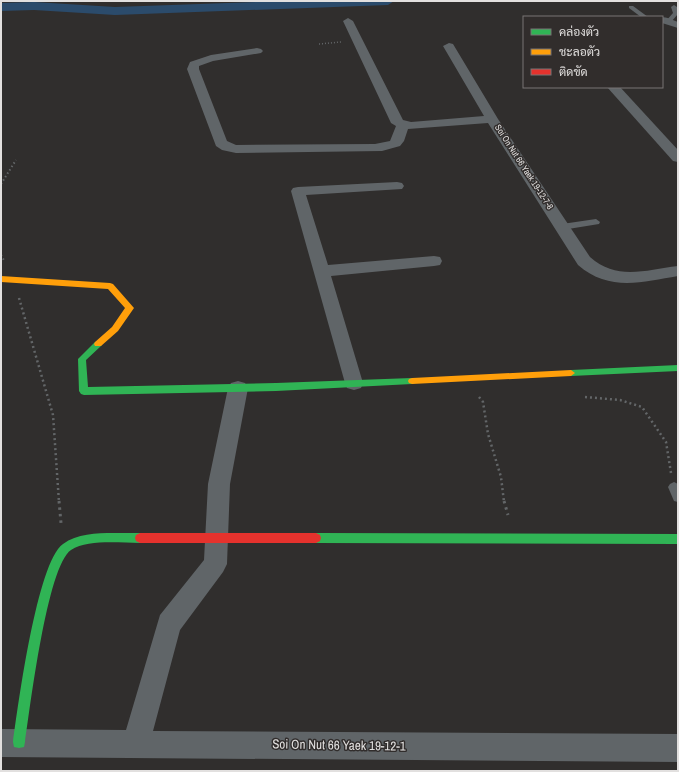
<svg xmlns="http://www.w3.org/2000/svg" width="679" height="772" viewBox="0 0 679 772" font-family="'Archivo Narrow',Sarabun,sans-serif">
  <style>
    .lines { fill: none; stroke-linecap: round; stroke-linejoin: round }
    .canal { fill: #2b4b6b; fill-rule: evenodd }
    .path-far3 { stroke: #636668; stroke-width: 1.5; stroke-dasharray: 1 2; stroke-linecap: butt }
    .path-far2 { stroke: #636668; stroke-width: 2; stroke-dasharray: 1.5 2.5; stroke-linecap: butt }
    .path-far1 { stroke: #636668; stroke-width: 2.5; stroke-dasharray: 2 3; stroke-linecap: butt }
    .path { stroke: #636668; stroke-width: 3; stroke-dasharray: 2.5 4; stroke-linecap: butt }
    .lane { fill: #606568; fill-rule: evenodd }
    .street { fill: #606568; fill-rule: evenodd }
    .fast { fill: #30b455; fill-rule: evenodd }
    .slow { fill: #ff9f0a; fill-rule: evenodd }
    .jam { fill: #e5322d; fill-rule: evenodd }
    .labels { text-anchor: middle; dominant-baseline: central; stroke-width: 3; stroke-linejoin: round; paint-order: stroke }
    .far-street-label { font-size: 9px; fill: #e2e0df; stroke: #312d2c }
    .near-street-label { font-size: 13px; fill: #e2e0df; stroke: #312d2c }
  </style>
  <rect width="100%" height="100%" fill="#302e2d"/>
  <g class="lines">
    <path class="canal" d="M286,1H394L388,5L115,15L34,10L1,11V3L34,2L115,7Z"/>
    <path class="path-far3" d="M319,44L341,42"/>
    <g class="path-far2">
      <path d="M1,184L16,160"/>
      <path d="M1,255L5,262"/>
    </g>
    <g class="path-far1">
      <path d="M19,298L53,415L59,502"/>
      <path d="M479,397L483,402L488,434L501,477L504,502"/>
      <path d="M585,397L620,400L642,407L666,442L671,473"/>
    </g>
    <g class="path">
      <path d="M59,501L61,523"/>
      <path d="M504,501L508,515"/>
    </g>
    <g class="lane">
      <path d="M674,5L677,7L678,14L671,22H667L666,21L673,13L671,7Z"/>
      <path d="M629,6H633L648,17H641L629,8Z"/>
      <path d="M596,219L600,222L599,224L562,230L558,227L562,224Z"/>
      <path d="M674,482L678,484V502L674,501L668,487L670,484Z"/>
    </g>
    <g class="street">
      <path d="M661,17C667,17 673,20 678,22V28L662,23Z"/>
      <path d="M348,18L353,21L403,120L411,122L484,116L443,46L449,43L453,44L498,119L590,257C617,281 645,270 678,266V276C642,282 609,292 578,265L488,123L408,129L404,141L400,146L382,151L236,153L222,150L216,146L187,69L190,62L211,55L257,48L261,49L263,51L261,53L213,61L199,66V69L227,141L236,145L375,144L390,141L396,126L391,123L343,21Z"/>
      <path d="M607,87H620L678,150V162L673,161Z"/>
      <path d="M397,182L402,183L404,186L402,189L306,195L328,265L434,256L440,257L442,261L440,265L434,266L331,276L363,383L361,388L354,390L347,388L345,383L291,191L293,188L298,187Z"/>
      <path d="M238,381L245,383L248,388L230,484L227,564L223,572L180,630L153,731L678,734V762L1,757V729L126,730L160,615L204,560L208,484L228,388L231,383Z"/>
    </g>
    <g class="fast">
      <path d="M98,341L101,342L102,344L101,346L86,360L88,387L276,383L412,378L415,379L416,381L415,383L412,384L276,391L84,395L81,394L79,391L78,359L95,342Z"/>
      <path d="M678,365V371L571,376L567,373L571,370Z"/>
      <path d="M122,533H140L144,535L145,538L144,541L140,543C120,543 88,539 71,550C47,566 30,709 25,742L24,747L19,748L14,747L13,742C18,706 37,562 63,544C79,532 103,533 122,533Z"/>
      <path d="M316,533L678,534V544L316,543L312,541L311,538L312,535Z"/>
    </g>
    <g class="slow">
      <path d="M1,276L110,283L113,284L134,308L118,331L101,346H95L94,344L95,342L112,327L125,308L108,289L1,282Z"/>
      <path d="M571,370L575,373L571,376L412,384L409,383L408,381L409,379L412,378Z"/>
    </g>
    <path class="jam" d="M140,533H316L320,535L321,538L320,541L316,543H140L136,541L135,538L136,535Z"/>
  </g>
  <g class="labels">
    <g class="far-street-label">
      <text transform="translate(524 167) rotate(57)">Soi On Nut 66 Yaek 19-12-7-8</text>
    </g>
    <g class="near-street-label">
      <text transform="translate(339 745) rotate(1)">Soi On Nut 66 Yaek 19-12-1</text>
    </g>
  </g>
  <rect width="679" height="772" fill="none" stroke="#e2e0df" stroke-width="4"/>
  <rect x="523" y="16" width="140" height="72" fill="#312d2c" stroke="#787574"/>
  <rect x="531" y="29" width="20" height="6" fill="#30b455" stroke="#787574"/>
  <text x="559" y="36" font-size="12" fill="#e2e0df">คล่องตัว</text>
  <rect x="531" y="49" width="20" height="6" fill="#ff9f0a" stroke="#787574"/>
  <text x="559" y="56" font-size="12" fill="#e2e0df">ชะลอตัว</text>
  <rect x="531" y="69" width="20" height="6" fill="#e5322d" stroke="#787574"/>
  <text x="559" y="76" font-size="12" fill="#e2e0df">ติดขัด</text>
</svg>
